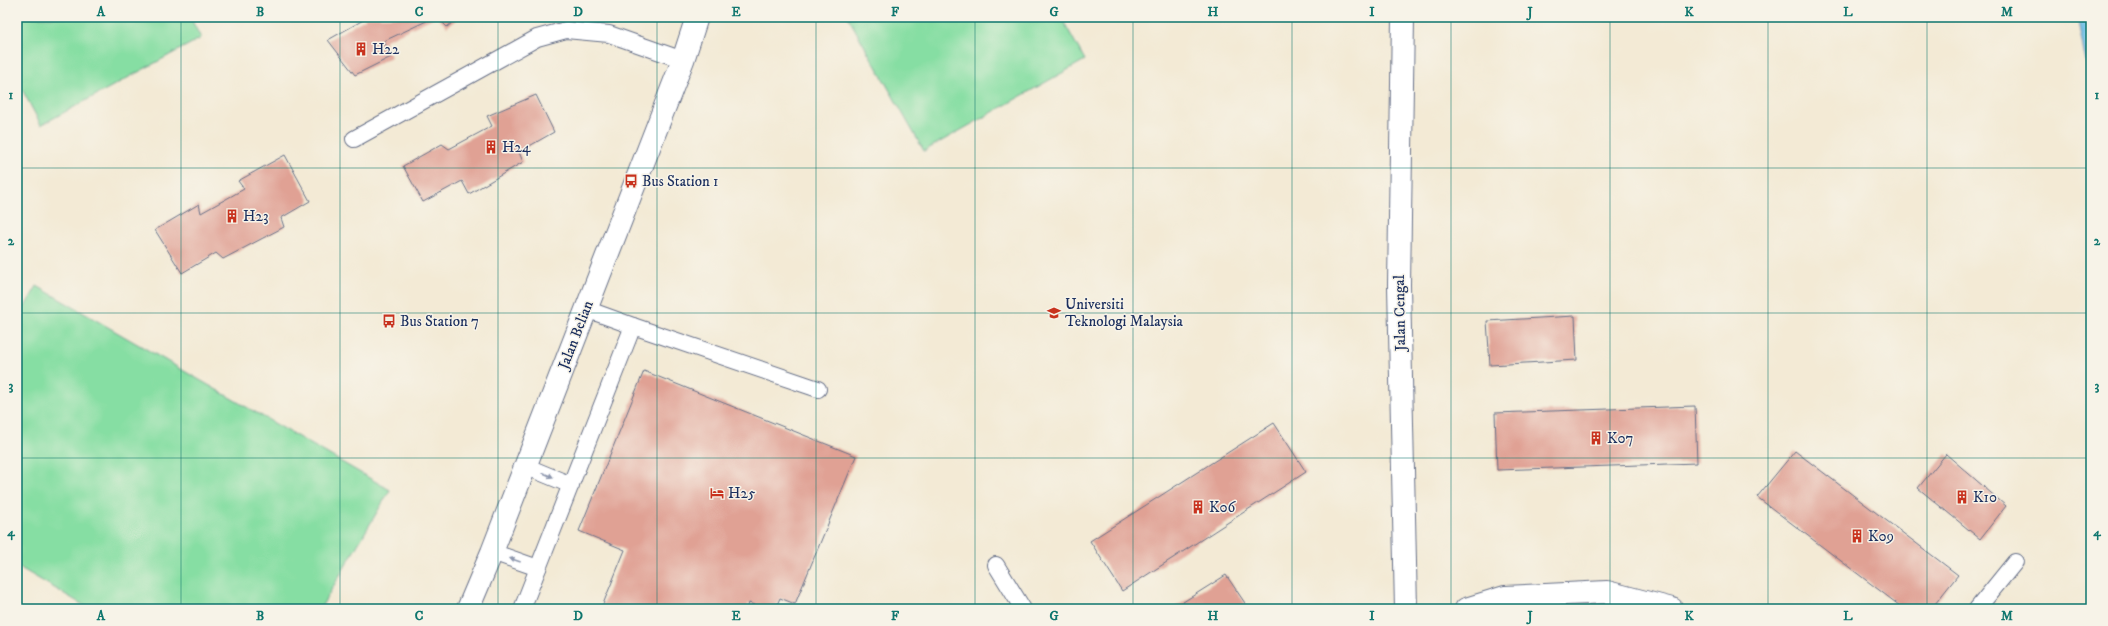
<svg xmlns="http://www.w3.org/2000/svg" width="2108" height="626" viewBox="0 0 2108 626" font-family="'IM FELL DW Pica',serif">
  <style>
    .green { fill: #86dea3; stroke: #508680 }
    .water { fill: #69bde5; stroke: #4276a2 }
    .building { fill: #e0a194 }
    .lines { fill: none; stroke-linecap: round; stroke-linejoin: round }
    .service-casing { stroke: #677088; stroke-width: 18 }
    .minor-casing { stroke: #677088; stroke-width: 24 }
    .service { stroke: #fff; stroke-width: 16 }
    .minor { stroke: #fff; stroke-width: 22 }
    .oneway { fill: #8d97ae }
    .grid { fill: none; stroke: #0f766e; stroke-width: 1; stroke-opacity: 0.55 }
    .labels { text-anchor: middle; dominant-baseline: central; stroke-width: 3; stroke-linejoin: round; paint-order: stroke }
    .poi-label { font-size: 15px; fill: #1b2f5e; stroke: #f7f3e8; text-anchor: start }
    .street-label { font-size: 15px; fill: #1b2f5e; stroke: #f7f3e8 }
    .neatline { fill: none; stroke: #0f766e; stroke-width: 1.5 }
    .grid-label { font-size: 13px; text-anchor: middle; font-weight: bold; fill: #0f766e }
  </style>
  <rect width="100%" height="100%" fill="#f7f3e8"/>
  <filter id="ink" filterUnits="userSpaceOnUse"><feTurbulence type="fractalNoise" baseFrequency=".025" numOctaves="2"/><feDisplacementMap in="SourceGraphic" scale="8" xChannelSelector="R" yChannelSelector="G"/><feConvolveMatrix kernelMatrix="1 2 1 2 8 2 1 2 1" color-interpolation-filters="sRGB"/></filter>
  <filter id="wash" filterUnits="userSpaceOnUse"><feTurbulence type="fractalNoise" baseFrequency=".012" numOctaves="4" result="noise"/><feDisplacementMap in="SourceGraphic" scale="16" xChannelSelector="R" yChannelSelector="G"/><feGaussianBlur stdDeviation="0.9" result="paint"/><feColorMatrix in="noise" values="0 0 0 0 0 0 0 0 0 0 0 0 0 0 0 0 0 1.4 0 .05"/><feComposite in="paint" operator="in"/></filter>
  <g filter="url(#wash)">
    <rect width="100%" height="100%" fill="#f3ead5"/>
    <g class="green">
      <path d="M17,17H190L201,38L41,125L17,80Z"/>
      <path d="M848,17H1061L1085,60L924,151Z"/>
      <path d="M37,286L390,490L320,609H90L17,566V320Z"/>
    </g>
    <path class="water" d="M2077,17H2091V79L2089,77Z"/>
    <g id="blocks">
      <g class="building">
        <path d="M365,17H435L384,41L391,57L355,75L328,40L365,19Z"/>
        <path d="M437,17H459L447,27Z"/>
        <path d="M536,95L554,132L519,152L523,162L469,194L462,181L423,202L403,166L442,144L449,149L492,126L487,116Z"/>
        <path d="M285,155L310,201L281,218L284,227L223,259L216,253L182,273L155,230L199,204L201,213L244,189L238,181Z"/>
        <path d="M1575,316L1577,360L1490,365L1487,321Z"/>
        <path d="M644,371L856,456L795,604L780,598L775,609H764L749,603L747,609H601L625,550L579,531Z"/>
        <path d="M1695,406L1697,463L1497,470L1495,413Z"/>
        <path d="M1274,423L1306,472L1122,591L1090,541Z"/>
        <path d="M1795,451L1958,575L1931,609H1904L1757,497Z"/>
        <path d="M1946,454L2006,506L1980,539L1918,488Z"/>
        <path d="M1226,575L1249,609H1172Z"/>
      </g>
    </g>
  </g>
  <g filter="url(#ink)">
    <use href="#blocks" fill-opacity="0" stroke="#677088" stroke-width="1"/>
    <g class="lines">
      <g class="service-casing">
        <g id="service">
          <path d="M354,139L537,38L566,30L609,34L683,60"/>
          <path d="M633,326L818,389"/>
          <path d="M525,466L571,485"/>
          <path d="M492,552L538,568"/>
          <path d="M996,565L1023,609"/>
          <path d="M522,609L633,326L586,309"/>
          <path d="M1977,609L2015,562"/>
        </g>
      </g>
      <g class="minor-casing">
        <g id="minor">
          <path d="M1403,17L1399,285L1406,609"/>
          <path d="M468,609L492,552L683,60L697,17"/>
          <path d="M1466,609L1505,597L1607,592L1672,609"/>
        </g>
      </g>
      <use href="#service" class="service"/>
      <use href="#minor" class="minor"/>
    </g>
    <defs><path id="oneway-solid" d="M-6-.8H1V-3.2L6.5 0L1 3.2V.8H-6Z"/></defs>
    <g class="oneway">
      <use href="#oneway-solid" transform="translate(548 475) rotate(23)"/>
      <use href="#oneway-solid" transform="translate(515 560) rotate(-161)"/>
    </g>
  </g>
  <path class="grid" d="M181,17V609M340,17V609M498,17V609M657,17V609M816,17V609M975,17V609M1133,17V609M1292,17V609M1451,17V609M1610,17V609M1768,17V609M1927,17V609M17,168H2091M17,313H2091M17,458H2091"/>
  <defs>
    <g id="building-bare" transform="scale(1.08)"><path d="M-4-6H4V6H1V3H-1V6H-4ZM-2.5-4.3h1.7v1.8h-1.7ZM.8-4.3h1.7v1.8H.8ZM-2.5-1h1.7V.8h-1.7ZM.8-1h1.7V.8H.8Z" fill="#c8321e" stroke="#f7f3e8" stroke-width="2.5" paint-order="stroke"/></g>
    <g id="bus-bare" transform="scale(1.08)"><path d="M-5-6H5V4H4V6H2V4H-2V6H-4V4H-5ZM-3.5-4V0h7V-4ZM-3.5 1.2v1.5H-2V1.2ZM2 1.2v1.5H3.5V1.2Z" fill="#c8321e" stroke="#f7f3e8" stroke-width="2.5" paint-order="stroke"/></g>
    <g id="university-bare" transform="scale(1.08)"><path d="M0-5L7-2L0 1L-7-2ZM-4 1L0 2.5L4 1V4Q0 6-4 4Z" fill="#c8321e" stroke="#f7f3e8" stroke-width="2.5" paint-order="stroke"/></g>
    <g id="hotel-bare" transform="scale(1.08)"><path d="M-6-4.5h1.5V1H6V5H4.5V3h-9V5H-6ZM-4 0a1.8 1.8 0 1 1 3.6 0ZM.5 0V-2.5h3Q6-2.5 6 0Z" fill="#c8321e" stroke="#f7f3e8" stroke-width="2.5" paint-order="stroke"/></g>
  </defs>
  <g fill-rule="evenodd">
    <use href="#building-bare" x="361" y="49"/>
    <use href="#building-bare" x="491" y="147"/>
    <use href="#bus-bare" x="631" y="181"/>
    <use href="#building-bare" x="232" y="216"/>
    <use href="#university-bare" x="1054" y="313"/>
    <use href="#bus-bare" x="389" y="321"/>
    <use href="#building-bare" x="1596" y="438"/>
    <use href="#hotel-bare" x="717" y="493"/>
    <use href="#building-bare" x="1962" y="497"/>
    <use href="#building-bare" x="1198" y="507"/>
    <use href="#building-bare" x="1857" y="536"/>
  </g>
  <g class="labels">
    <g class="poi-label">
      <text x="372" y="49">H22</text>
      <text x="502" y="147">H24</text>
      <text x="642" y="181">Bus Station 1</text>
      <text x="243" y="216">H23</text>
      <text x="1065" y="304">Universiti<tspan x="1065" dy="17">Teknologi Malaysia</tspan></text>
      <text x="400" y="321">Bus Station 7</text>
      <text x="1607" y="438">K07</text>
      <text x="728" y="493">H25</text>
      <text x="1973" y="497">K10</text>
      <text x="1209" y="507">K06</text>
      <text x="1868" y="536">K09</text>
    </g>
    <g class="street-label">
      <text transform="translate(1400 313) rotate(-91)">Jalan Cengal</text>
      <text transform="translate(576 335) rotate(-69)">Jalan Belian</text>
    </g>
  </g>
  <rect width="2108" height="626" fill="none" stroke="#f7f3e8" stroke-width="44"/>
  <rect x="22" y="22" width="2064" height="582" class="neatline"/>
  <g class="grid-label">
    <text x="101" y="16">A</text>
    <text x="260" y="16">B</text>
    <text x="419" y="16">C</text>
    <text x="578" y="16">D</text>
    <text x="736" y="16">E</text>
    <text x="895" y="16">F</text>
    <text x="1054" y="16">G</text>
    <text x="1213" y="16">H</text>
    <text x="1372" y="16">I</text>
    <text x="1530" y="16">J</text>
    <text x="1689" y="16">K</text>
    <text x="1848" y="16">L</text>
    <text x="2007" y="16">M</text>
    <text x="11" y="99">1</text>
    <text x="2097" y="99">1</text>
    <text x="11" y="245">2</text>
    <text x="2097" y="245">2</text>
    <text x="11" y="390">3</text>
    <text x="2097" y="390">3</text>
    <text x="11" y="536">4</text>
    <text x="2097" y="536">4</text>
    <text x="101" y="620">A</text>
    <text x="260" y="620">B</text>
    <text x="419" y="620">C</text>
    <text x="578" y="620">D</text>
    <text x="736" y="620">E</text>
    <text x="895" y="620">F</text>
    <text x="1054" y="620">G</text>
    <text x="1213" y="620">H</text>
    <text x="1372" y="620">I</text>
    <text x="1530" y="620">J</text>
    <text x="1689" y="620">K</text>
    <text x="1848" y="620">L</text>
    <text x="2007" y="620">M</text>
  </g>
</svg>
